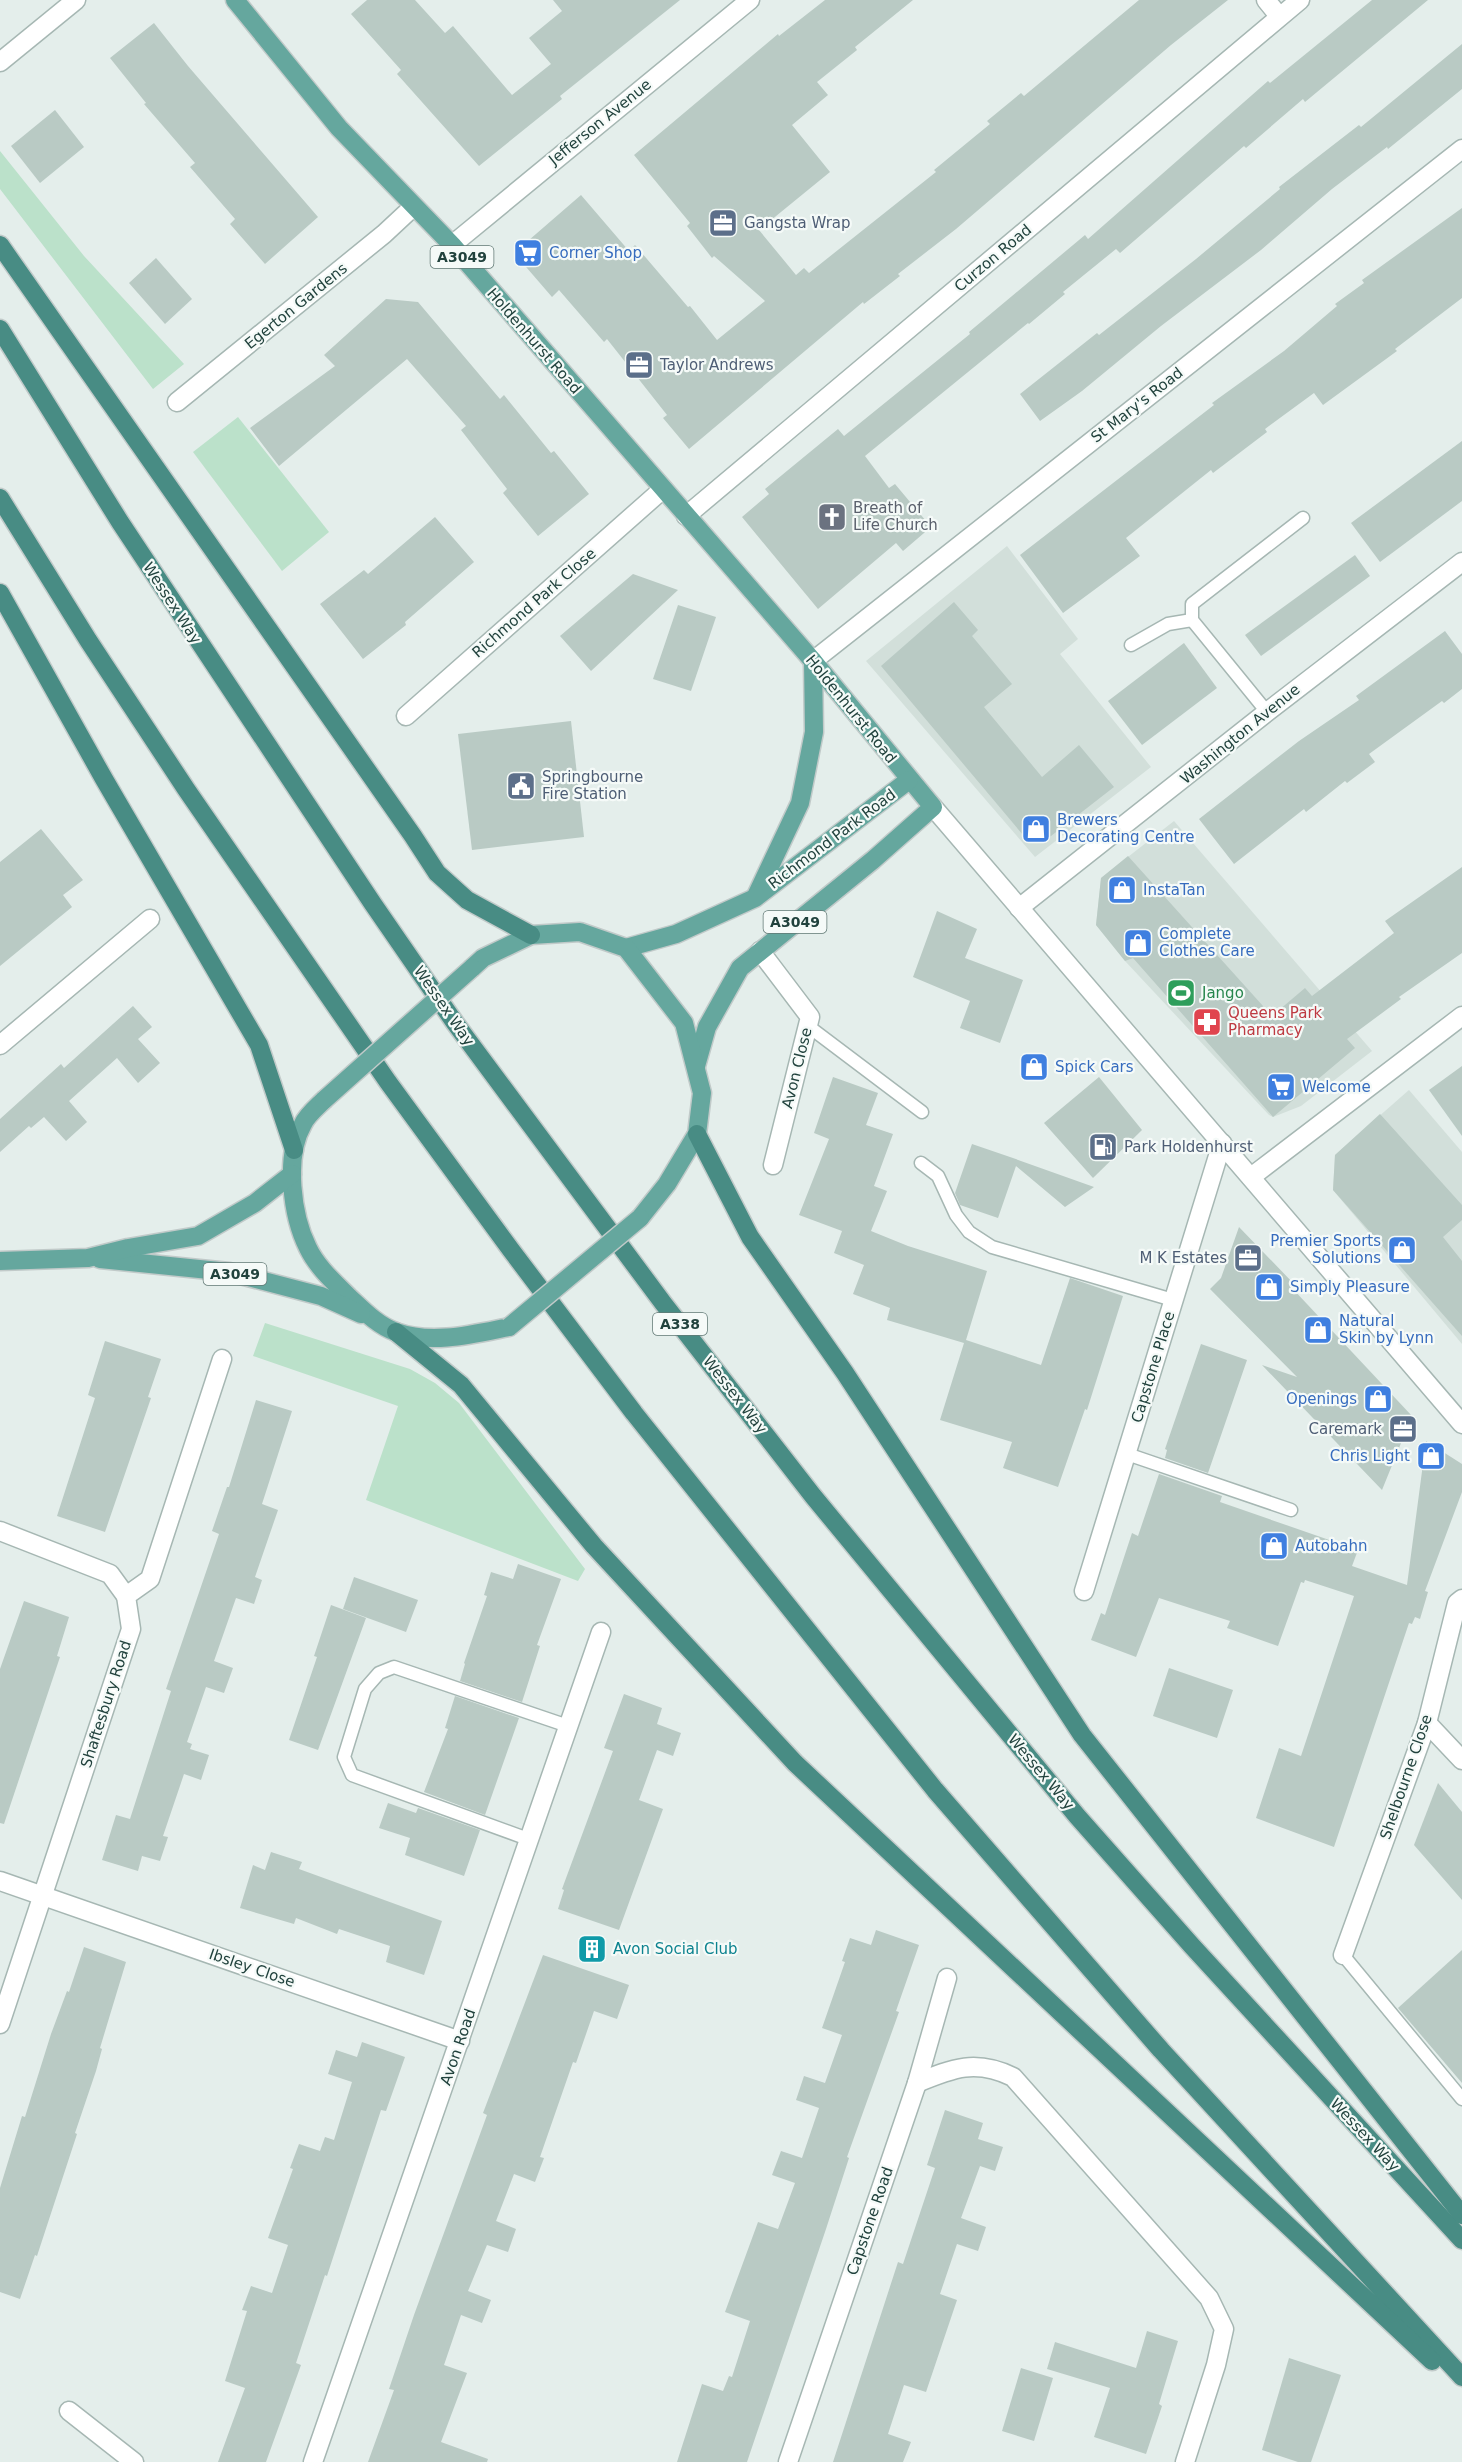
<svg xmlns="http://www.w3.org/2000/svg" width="1462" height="2462" viewBox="0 0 1462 2462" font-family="'DejaVu Sans',sans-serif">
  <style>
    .built { fill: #d2dfda }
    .green { fill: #bbe1ca }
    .building { fill: #b9cac4 }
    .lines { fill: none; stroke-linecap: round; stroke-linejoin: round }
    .service-casing { stroke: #a6b7b3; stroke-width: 15 }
    .minor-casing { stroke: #a6b7b3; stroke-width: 21 }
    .tertiary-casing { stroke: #a6b7b3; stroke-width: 21 }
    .primary-casing { stroke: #c1cac9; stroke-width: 21 }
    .trunk-casing { stroke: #c1cac9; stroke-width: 21 }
    .service { stroke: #fff; stroke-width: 12 }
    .minor { stroke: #fff; stroke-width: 18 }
    .tertiary { stroke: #fff; stroke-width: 18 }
    .primary { stroke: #65a79e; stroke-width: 18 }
    .trunk { stroke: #488c84; stroke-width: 18 }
    .primary-bridge-casing { stroke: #c1cac9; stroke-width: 21; stroke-linecap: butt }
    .primary-bridge { stroke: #65a79e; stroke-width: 18 }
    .labels { text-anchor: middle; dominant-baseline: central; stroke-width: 4.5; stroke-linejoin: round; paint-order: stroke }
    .shield { fill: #f5faf8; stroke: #617975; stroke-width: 1.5 }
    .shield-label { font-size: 14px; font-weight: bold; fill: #21423d }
    .street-label { font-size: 15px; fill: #21423d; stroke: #f5faf8 }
    .service-label { font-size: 15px; fill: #4e5e75; stroke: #f5faf8; text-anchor: start }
    .shop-label { font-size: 15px; fill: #366cbe; stroke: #f5faf8; text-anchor: start }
    .worship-label { font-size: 15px; fill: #5b616d; stroke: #f5faf8; text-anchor: start }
    .leisure-label { font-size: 15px; fill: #27864d; stroke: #f5faf8; text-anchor: start }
    .health-label { font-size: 15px; fill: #be3a42; stroke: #f5faf8; text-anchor: start }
    .culture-label { font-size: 15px; fill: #0d838f; stroke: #f5faf8; text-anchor: start }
  </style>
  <rect width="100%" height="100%" fill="#e4eeeb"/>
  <g class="built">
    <path d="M1007,546L1078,639L1060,654L1151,767L1035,857L866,661Z"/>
    <path d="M1174,821L1372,1051L1301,1106L1273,1117L1269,1115L1125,961L1096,925L1101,878Z"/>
    <path d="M1409,1090L1462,1152V1344L1333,1190L1335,1155Z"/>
  </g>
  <g class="green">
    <path d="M0,151L84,256L184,364L153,389L0,189Z"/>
    <path d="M238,417L329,532L282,571L193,452Z"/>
    <path d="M265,1323L410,1369L435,1383L459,1403L585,1569L578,1581L366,1500L398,1406L253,1356Z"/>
  </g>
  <g class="building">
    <path d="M367,0H415L445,33L453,26L512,95L551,64L529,38L562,11L553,0H680L560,96L562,99L479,166L397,74L401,70L351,14Z"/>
    <path d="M825,0H913L855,47L857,50L817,82L828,95L792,125L830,172L759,230L796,275L804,268L809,273L936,172L934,170L990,124L987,121L1021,93L1024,96L1139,0H1228L1171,45L956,229L898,274L900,276L864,304L863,302L689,449L663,418L667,415L607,339L604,342L559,290L552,297L514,253L581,195L629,251L635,245L688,307L690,306L717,340L765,301L714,256L712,258L687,226L690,223L634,155L778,34L779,36Z"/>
    <path d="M1372,0H1428L1305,102L1303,99L1246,148L1244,146L1120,253L1116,249L1063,292L1065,294L1029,324L1028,323L865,456L889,488L895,484L931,527L903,551L896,543L818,609L742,517L769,494L765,489L838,429L844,436L970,334L969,332L1085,235L1088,239L1268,81L1270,83Z"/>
    <path d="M154,23L188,66L318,217L265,264L230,224L235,219L190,167L195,163L144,104L146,103L110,58Z"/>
    <path d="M1462,44V89L1388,149L1387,147L1332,189L1261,250L1161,326L1082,391L1040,421L1020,394L1097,333L1099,335L1196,259L1280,189L1279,187L1359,125L1361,127Z"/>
    <path d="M55,110L84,147L40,183L11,146Z"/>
    <path d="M1462,208V298L1395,349L1397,351L1323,405L1314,393L1265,429L1267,432L1213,473L1211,470L1126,538L1140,556L1063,613L1020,555L1214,405L1212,403L1284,351L1337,306L1335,304L1364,283L1362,280Z"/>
    <path d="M156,258L192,299L165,324L129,283Z"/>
    <path d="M386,299L418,302L500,399L504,395L551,453L554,451L589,494L538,536L503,493L507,489L461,430L466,426L407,359L279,466L250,428L335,366L324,355Z"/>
    <path d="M1462,441V501L1380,562L1351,523Z"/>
    <path d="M435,517L474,562L405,622L406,625L363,659L320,604L364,570L368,574Z"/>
    <path d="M1355,555L1370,576L1261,656L1245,635Z"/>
    <path d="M633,574L678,590L591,671L560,636Z"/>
    <path d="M954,602L978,630L972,636L1012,684L984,707L1042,777L1079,745L1114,787L1042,843L1028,841L881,666Z"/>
    <path d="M678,605L716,617L691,691L653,679Z"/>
    <path d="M1445,631L1462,654V689L1444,703L1442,701L1369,754L1375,762L1347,783L1345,781L1306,812L1304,809L1234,864L1199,819L1299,741L1359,700L1356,696Z"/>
    <path d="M1184,643L1217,688L1142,745L1108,701Z"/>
    <path d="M571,721L584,837L472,850L458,734Z"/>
    <path d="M41,829L83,880L63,895L72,907L0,966V862Z"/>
    <path d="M1128,856L1272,1016L1305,988L1312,996L1394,933L1385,921L1462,867V953L1399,997L1401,999L1347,1039L1355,1048L1273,1117L1133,958L1125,961L1096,925L1101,878Z"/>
    <path d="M937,911L977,929L965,958L1023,980L1000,1043L960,1028L970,1001L913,977Z"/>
    <path d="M133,1006L152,1027L138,1039L160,1063L138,1083L117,1058L69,1101L87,1122L66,1141L44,1117L31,1128L29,1126L0,1152V1119L61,1064L64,1068Z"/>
    <path d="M1462,1066V1136L1429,1090Z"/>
    <path d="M833,1077L878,1093L866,1125L893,1134L874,1186L887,1191L871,1231L908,1246L987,1271L966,1340L1041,1365L1070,1278L1123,1296L1087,1410L1085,1409L1058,1487L1003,1468L1012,1442L940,1420L964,1343L887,1320L890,1308L853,1294L864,1265L834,1253L842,1231L799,1215L829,1139L814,1133Z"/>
    <path d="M1099,1077L1142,1130L1093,1178L1044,1123Z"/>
    <path d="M1380,1114L1462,1205V1220L1443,1237L1462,1261V1336L1333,1190L1335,1155Z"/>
    <path d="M972,1144L1010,1157L1094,1187L1065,1207L1016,1166L998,1218L960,1205L955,1193Z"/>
    <path d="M1239,1227L1295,1285L1292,1288L1412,1416L1382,1490L1262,1365L1297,1377L1210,1289L1221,1278Z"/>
    <path d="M105,1341L161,1359L148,1397L151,1398L105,1532L57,1516L95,1398L88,1395Z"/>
    <path d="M1201,1344L1247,1360L1208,1473L1165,1458L1167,1450L1165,1449Z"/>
    <path d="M256,1400L292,1411L262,1504L278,1510L255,1577L262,1580L254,1604L236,1598L214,1661L233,1668L224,1693L206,1687L187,1742L192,1744L190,1749L209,1755L201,1780L184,1774L163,1836L168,1837L160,1861L142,1856L138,1871L102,1860L116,1815L130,1819L171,1691L166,1689L219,1534L212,1531L227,1487H229Z"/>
    <path d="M1426,1441L1462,1464V1492L1425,1591L1428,1592L1420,1619L1415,1617L1412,1624L1409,1623L1334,1847L1256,1818L1279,1748L1301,1756L1354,1596L1305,1580L1304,1583L1301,1582L1278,1646L1227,1628L1230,1621L1159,1598L1136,1657L1091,1640L1101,1613L1105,1615L1132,1533L1138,1536L1159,1474L1222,1496L1220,1502L1358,1550L1352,1566L1407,1585Z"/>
    <path d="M518,1564L561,1579L537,1645L540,1646L522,1702L460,1681L465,1664L464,1663L487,1596L484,1595L491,1572L513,1579Z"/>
    <path d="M354,1577L418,1600L406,1632L343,1609Z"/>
    <path d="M24,1601L69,1617L57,1656L60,1657L4,1824L0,1823V1669Z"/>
    <path d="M331,1605L366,1618L318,1750L289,1740L317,1657L314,1656Z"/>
    <path d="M1169,1668L1233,1690L1217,1738L1153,1716Z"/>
    <path d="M624,1694L662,1708L657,1724L681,1733L673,1756L657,1750L639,1800L663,1809L619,1930L558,1909L564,1890L562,1889L613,1751L604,1748Z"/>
    <path d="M455,1696L519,1718L485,1815L424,1792L448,1729L445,1728Z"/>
    <path d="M1438,1783L1462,1812V1900L1414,1845Z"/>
    <path d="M388,1803L416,1813L418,1808L480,1830L464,1876L405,1855L410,1838L379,1828Z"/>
    <path d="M271,1852L302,1862L299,1869L442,1921L424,1975L386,1962L390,1946L339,1929L337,1934L296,1918L294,1924L240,1908L253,1865L265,1870Z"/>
    <path d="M876,1930L919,1945L896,2011L899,2012L847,2157L849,2158L826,2229L747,2462H677L702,2384L723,2391L729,2376L732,2377L750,2321L725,2312L758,2222L778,2229L795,2183L772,2175L781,2151L802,2158L819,2108L796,2100L804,2076L825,2083L842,2035L822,2028L845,1962L842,1961L850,1938L871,1945Z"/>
    <path d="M84,1947L126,1962L100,2048L102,2049L96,2071L75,2133L77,2134L37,2256L35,2255L20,2299L0,2292V2188L22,2116L25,2117L51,2034L67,1991L69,1992Z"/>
    <path d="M1462,1950V2083L1398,2008Z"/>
    <path d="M543,1955L629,1985L617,2019L594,2011L576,2063L573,2062L540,2157L544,2158L535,2182L514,2174L496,2221L516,2229L508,2252L487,2245L468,2291L491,2300L482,2323L461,2315L444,2365L467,2373L441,2442L488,2459L487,2462H368L394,2390L389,2389L414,2315L487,2115L483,2113Z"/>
    <path d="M362,2042L405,2057L386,2111L381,2110L327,2276L325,2275L296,2363L301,2365L266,2462H218L245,2388L225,2381L247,2311L242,2310L251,2286L272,2293L288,2245L268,2238L293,2169L290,2168L299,2144L320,2151L325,2137L334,2140L352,2082L328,2074L336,2050L357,2057Z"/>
    <path d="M945,2110L983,2123L978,2139L1003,2147L995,2171L980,2166L961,2218L986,2227L978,2251L957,2244L940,2294L957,2300L926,2392L904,2385L888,2434L911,2442L903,2462H833L898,2262L903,2264L935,2168L927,2165Z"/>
    <path d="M1147,2331L1178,2341L1159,2404L1162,2406L1146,2454L1094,2437L1110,2388L1047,2369L1055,2342L1136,2368Z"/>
    <path d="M1289,2358L1341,2375L1311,2462H1298L1262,2450Z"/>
    <path d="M1021,2368L1053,2378L1034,2441L1002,2431Z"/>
  </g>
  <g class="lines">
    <g class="service-casing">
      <g id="service">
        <path d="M1131,645L1168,624L1192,620"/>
        <path d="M1267,712L1192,620V604L1303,518"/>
        <path d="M808,1026L922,1112"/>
        <path d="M921,1163L938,1176L956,1215L969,1232L992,1247L1173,1300"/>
        <path d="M1127,1454L1291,1510"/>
        <path d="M528,1839L352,1775L344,1757L365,1689L379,1673L394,1667L568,1726"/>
        <path d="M1343,1955L1462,2099"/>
      </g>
    </g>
    <g class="minor-casing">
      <g id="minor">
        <path d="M1266,0L1279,16"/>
        <path d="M0,62L76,0"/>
        <path d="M452,245L750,0"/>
        <path d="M177,402L384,234L413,207"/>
        <path d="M686,516L1300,0"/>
        <path d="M813,661L1462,149"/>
        <path d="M406,716L663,489"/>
        <path d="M1019,908L1267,712L1462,562"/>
        <path d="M760,951L810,1017L773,1165"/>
        <path d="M0,1045L150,919"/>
        <path d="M1251,1177L1462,1016"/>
        <path d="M0,1531L110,1574L126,1596"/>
        <path d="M1084,1591L1222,1143"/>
        <path d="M1427,1723L1462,1760"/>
        <path d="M0,1881L460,2041"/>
        <path d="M1343,1955L1427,1723L1457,1603L1462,1599"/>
        <path d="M0,2024L131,1629L126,1596L150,1579L222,1359"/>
        <path d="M917,2083C953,2068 976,2059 1013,2077L1209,2298L1224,2329L1216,2365L1185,2462"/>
        <path d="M69,2411L134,2462"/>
        <path d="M313,2462L601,1632"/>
        <path d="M788,2462L917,2083L947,1978"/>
      </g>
    </g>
    <g class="tertiary-casing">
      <path id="tertiary" d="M933,807L1462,1424"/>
    </g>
    <g class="primary-casing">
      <g id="primary">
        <path d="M235,0L339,128L452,245L813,661L933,807L873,860L740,968L707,1027L696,1066"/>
        <path d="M756,896L800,803L814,732L813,661"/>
        <path d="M626,948L676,934L755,898L909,780"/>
        <path d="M472,968L483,958L531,935L580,932L626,948L684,1023L702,1093L697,1134L667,1184L640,1218"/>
        <path d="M324,1100C317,1107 307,1115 303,1124C284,1157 292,1216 308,1248C317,1267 334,1282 349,1297C363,1310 377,1325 396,1332C432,1345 474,1334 509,1327"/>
        <path d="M100,1259L229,1272L321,1296L361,1314"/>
        <path d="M0,1261L88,1258L128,1248L198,1236L255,1203L292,1174"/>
      </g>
    </g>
    <g class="trunk-casing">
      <g id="trunk">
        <path d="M0,245L413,836L437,873L467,900L531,935"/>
        <path d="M0,329L120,522L373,904L455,1023L663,1303L813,1496L1077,1816L1192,1946L1462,2240"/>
        <path d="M0,498L88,640L186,789L388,1082L511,1250L634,1413L935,1790L1161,2050L1462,2377"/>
        <path d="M0,593L104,779L259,1045L294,1150"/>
        <path d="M697,1134L750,1237L845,1373L1082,1735L1462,2215"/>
        <path d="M396,1332L461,1385L594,1546L795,1763L1432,2361"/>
      </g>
    </g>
    <use href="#service" class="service"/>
    <use href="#minor" class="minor"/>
    <use href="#tertiary" class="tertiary"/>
    <use href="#primary" class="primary"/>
    <use href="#trunk" class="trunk"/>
    <g class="primary-bridge-casing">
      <g id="primary-bridge">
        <path d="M324,1100L472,968"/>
        <path d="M509,1327L640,1218"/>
      </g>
    </g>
    <use href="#primary-bridge" class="primary-bridge"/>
  </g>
  <defs>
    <g id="office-square" transform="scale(1.5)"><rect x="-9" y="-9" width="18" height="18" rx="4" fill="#5c6f8a" stroke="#f5faf8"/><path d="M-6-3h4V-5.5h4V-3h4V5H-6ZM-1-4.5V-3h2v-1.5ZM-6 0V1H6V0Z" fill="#fff"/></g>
    <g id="supermarket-square" transform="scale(1.5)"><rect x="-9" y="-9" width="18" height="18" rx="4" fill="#3f7fe0" stroke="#f5faf8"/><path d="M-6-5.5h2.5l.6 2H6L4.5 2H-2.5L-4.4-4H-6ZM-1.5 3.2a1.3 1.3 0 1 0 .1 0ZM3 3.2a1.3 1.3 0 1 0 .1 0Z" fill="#fff"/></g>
    <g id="church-square" transform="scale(1.5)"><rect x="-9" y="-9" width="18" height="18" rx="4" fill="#6b7280" stroke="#f5faf8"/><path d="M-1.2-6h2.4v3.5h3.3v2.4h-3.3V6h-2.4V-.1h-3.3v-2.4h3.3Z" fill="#fff"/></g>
    <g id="civic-square" transform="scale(1.5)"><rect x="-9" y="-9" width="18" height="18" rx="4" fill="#5c6f8a" stroke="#f5faf8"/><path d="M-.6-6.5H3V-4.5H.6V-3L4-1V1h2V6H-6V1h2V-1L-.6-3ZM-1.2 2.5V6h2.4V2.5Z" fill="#fff"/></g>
    <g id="shop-square" transform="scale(1.5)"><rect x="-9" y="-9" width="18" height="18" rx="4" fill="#3f7fe0" stroke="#f5faf8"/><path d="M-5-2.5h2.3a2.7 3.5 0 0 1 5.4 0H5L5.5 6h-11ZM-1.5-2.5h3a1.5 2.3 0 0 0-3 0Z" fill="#fff"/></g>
    <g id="stadium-square" transform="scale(1.5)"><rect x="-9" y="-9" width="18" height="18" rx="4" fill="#2e9e5b" stroke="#f5faf8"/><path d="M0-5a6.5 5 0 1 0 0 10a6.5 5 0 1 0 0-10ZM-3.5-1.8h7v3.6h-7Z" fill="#fff"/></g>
    <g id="pharmacy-square" transform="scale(1.5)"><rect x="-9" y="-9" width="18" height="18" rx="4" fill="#e0444e" stroke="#f5faf8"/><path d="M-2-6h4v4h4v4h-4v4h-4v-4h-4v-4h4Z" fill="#fff"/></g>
    <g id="fuel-square" transform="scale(1.5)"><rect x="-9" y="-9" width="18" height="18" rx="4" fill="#5c6f8a" stroke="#f5faf8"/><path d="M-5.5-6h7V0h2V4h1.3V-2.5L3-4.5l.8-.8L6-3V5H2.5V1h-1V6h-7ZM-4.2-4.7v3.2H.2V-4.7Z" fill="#fff"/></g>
    <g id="building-square" transform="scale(1.5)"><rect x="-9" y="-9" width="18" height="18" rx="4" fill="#0f9aa8" stroke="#f5faf8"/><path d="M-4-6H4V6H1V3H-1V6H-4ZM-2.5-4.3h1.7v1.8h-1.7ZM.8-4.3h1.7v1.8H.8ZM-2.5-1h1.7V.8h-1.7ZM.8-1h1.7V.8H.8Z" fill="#fff"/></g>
  </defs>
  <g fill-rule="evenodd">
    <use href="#office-square" x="723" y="223"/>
    <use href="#supermarket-square" x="528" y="253"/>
    <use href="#office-square" x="639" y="365"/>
    <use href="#church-square" x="832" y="517"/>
    <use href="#civic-square" x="521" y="786"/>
    <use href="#shop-square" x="1036" y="829"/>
    <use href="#shop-square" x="1122" y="890"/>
    <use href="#shop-square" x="1138" y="943"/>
    <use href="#stadium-square" x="1181" y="993"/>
    <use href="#pharmacy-square" x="1207" y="1022"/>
    <use href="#shop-square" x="1034" y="1067"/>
    <use href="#supermarket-square" x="1281" y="1087"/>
    <use href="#fuel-square" x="1103" y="1147"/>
    <use href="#shop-square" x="1402" y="1250"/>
    <use href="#office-square" x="1248" y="1258"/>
    <use href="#shop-square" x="1269" y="1287"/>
    <use href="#shop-square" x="1318" y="1330"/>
    <use href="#shop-square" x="1378" y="1399"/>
    <use href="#office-square" x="1403" y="1429"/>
    <use href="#shop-square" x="1431" y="1456"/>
    <use href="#shop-square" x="1274" y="1546"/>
    <use href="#building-square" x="592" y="1949"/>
  </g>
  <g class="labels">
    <g class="shield">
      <rect x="430.5" y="246" width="63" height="22" rx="4.5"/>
      <rect x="763.5" y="911" width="63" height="22" rx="4.5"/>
      <rect x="203.5" y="1263" width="63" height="22" rx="4.5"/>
      <rect x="653" y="1313" width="54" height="22" rx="4.5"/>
    </g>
    <g class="shield-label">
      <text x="462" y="257">A3049</text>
      <text x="795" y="922">A3049</text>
      <text x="235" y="1274">A3049</text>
      <text x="680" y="1324">A338</text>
    </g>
    <g class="street-label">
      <text transform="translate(600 122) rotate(-39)">Jefferson Avenue</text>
      <text transform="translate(993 258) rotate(-40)">Curzon Road</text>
      <text transform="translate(296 306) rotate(-39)">Egerton Gardens</text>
      <text transform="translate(534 341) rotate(49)">Holdenhurst Road</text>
      <text transform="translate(1137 405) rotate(-38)">St Mary's Road</text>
      <text transform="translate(172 603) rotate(57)">Wessex Way</text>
      <text transform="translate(534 603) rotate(-41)">Richmond Park Close</text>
      <text transform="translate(851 709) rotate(51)">Holdenhurst Road</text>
      <text transform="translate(1240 734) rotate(-39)">Washington Avenue</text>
      <text transform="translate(832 839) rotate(-37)">Richmond Park Road</text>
      <text transform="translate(444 1006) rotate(55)">Wessex Way</text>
      <text transform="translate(797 1068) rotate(-76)">Avon Close</text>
      <text transform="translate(1153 1367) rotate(-73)">Capstone Place</text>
      <text transform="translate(735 1395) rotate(52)">Wessex Way</text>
      <text transform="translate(106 1704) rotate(-72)">Shaftesbury Road</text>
      <text transform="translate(1041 1772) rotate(50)">Wessex Way</text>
      <text transform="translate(1406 1777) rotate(-71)">Shelbourne Close</text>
      <text transform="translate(252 1968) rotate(19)">Ibsley Close</text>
      <text transform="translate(458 2047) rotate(-71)">Avon Road</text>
      <text transform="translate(1365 2135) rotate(47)">Wessex Way</text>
      <text transform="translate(870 2221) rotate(-71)">Capstone Road</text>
    </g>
    <g class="service-label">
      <text x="744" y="223">Gangsta Wrap</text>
      <text x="660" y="365">Taylor Andrews</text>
      <text x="542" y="777">Springbourne<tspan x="542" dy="17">Fire Station</tspan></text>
      <text x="1124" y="1147">Park Holdenhurst</text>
      <text x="1227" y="1258" text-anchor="end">M K Estates</text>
      <text x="1382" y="1429" text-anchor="end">Caremark</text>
    </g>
    <g class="shop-label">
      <text x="549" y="253">Corner Shop</text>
      <text x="1057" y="820">Brewers<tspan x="1057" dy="17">Decorating Centre</tspan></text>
      <text x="1143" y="890">InstaTan</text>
      <text x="1159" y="934">Complete<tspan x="1159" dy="17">Clothes Care</tspan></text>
      <text x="1055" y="1067">Spick Cars</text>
      <text x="1302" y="1087">Welcome</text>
      <text x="1381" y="1241" text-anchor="end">Premier Sports<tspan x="1381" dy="17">Solutions</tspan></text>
      <text x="1290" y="1287">Simply Pleasure</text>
      <text x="1339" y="1321">Natural<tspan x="1339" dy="17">Skin by Lynn</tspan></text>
      <text x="1357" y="1399" text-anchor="end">Openings</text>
      <text x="1410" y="1456" text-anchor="end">Chris Light</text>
      <text x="1295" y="1546">Autobahn</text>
    </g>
    <g class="worship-label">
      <text x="853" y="508">Breath of<tspan x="853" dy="17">Life Church</tspan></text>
    </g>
    <g class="leisure-label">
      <text x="1202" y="993">Jango</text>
    </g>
    <g class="health-label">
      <text x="1228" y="1013">Queens Park<tspan x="1228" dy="17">Pharmacy</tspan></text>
    </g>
    <g class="culture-label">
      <text x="613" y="1949">Avon Social Club</text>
    </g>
  </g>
</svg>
